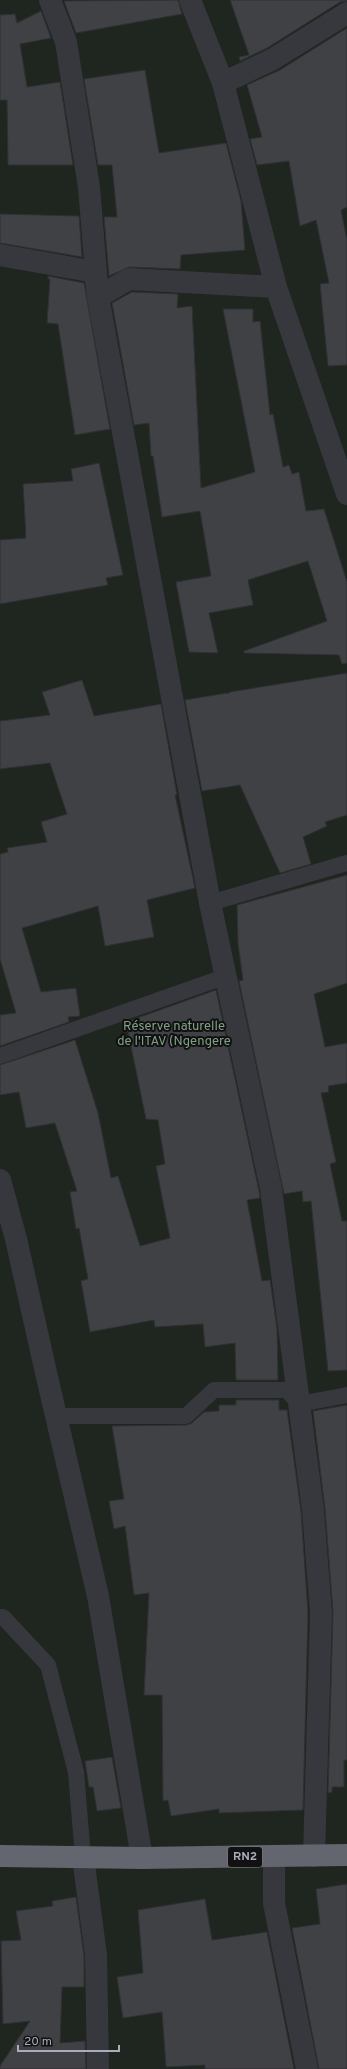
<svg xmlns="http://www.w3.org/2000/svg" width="347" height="2069" viewBox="0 0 347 2069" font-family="Overpass,sans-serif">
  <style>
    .green { fill: #1e261f }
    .building { fill: #404145; stroke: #303034 }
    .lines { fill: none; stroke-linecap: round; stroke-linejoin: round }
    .lane { stroke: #37383d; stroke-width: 16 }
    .street { stroke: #37383d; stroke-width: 22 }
    .highway { stroke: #63666e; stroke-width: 22 }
    .labels { text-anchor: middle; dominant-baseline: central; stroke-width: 4; stroke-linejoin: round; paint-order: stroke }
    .shield { fill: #111113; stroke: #7b7e86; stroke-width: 1 }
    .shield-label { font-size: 12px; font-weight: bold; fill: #a8adb8 }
    .park-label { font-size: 13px; fill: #7fa381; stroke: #111113 }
  </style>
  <rect width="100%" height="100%" fill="#161618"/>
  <rect class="green" x="0" y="0" width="347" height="2069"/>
  <g class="building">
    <path d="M178,0L182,14L76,33L64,1Z"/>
    <path d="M230,0H347V1L340,2L267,48L240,61L239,57L249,55Z"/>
    <path d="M41,11L51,38L20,44L27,87L60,82L73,165H8L7,100H0V15L15,14L17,23Z"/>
    <path d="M347,28V207L341,210L347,240V365L328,366L320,284L329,283L316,220L300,226L289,161L257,165L250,139L262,137L247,85L280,70Z"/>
    <path d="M145,70L159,153L226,143L241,201L245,250L181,255L180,269L129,267L109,276L104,217H117L112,165H98L84,79Z"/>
    <path d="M0,214L79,216L82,257L0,243Z"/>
    <path d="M48,276L84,283L110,429L75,435L58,324L47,323L50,279H48Z"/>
    <path d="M132,292L178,294L177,308L192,306L201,488L255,472L223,309H253V322L260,321L270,415L273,414L283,467L289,465L292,474L299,472L306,511L324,509L347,582V663L342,664L339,655L244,653V651L327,621L308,561L248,580L253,605L209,613L218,653L189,652L176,582L211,576L200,511L162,517L153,456H151L149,423L134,425L112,303Z"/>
    <path d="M99,463L123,575L106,578L108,585L0,604V540L26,538L23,484L73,481L71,469Z"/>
    <path d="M347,673V815L325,822L327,826L303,837L311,864L280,873L240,785L202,791L185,700L227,693L228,694L230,692Z"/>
    <path d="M82,680L94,716L161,704L177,795H175L195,888L147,900L154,937L105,946L98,906L22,928L41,992L76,988L80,1016L68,1017L69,1022L0,1046V1015L16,1013L0,959V854L8,852L7,848L47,842L41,822L67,814L50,763L0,769V721L50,715L42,692Z"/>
    <path d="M347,875V983L314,994L325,1047L347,1043V1083L328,1086L329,1092L321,1093L336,1162L330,1164L342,1221H347V1370L328,1371L311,1201L303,1202L302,1191L284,1194L239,981L243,980L238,943L237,905Z"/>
    <path d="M216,990L259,1191L260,1198L247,1200L262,1281L270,1280L277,1328L278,1380H236L235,1343L205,1347L203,1324L155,1327L154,1320L90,1332L81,1281L88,1279L79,1228L76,1229L70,1192L77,1191L55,1123L26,1128L19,1092L0,1095V1065L75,1040L98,1113L111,1178L118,1176L140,1246L170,1238L156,1166L165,1164L158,1120L146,1119L126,1022Z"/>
    <path d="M236,1400H279V1410H287L301,1511L308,1613L303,1810L219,1813V1809L171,1816L168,1800L163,1801L162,1695H144L149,1593L134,1595L125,1526L114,1529L109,1501L124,1499L112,1426L187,1425L192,1423L204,1412L219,1411V1405H236Z"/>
    <path d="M347,1405V1760H344V1787H332V1792L328,1793L333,1612L325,1509L313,1411Z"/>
    <path d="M112,1757L121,1808L97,1811L93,1787H89L85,1761Z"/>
    <path d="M347,1884V2069H319L292,1928L320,1924L316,1889Z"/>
    <path d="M76,1897L84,1956V1987H62L60,2043L85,2041L86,2069H0V2066L30,2021L3,2024L1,1941L21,1940L16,1911L53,1906L52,1901Z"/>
    <path d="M205,1899L212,1940L267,1932L294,2069H205V2065L166,2067L162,2012L123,2018L117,1977L143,1973L138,1910Z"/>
  </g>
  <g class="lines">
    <g class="lane">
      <path d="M210,903L347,863"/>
      <path d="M0,1056L224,977"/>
      <path d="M56,1416H186L214,1390H287L299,1404L347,1395"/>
      <path d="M0,1617H3L48,1665L76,1772L83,1857"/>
    </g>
    <g class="street">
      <path d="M50,0L66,42L89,187L98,297L210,903L271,1189L313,1510L321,1613L314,1856"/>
      <path d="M190,0L223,83L276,287L347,494"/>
      <path d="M223,83L273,59L347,13"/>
      <path d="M0,255L95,272L98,297L129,279L276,287"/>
      <path d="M0,1180L16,1239L47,1377L98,1596L142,1858"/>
      <path d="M83,1857L96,1955L98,2069"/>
      <path d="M274,1857V1903L307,2069"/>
    </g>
    <path class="highway" d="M0,1856L142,1858L347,1855"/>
  </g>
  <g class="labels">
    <rect class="shield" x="228" y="1847" width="34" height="20" rx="3"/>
    <g class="shield-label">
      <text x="245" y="1857">RN2</text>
    </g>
    <g class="park-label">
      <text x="174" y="1027">Réserve naturelle<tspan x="174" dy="15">de l'ITAV (Ngengere</tspan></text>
    </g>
  </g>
  <path d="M18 2045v6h101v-6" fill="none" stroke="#a8adb8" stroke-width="2"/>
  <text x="24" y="2045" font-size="12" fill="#a8adb8" stroke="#111113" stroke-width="3" paint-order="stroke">20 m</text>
</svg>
